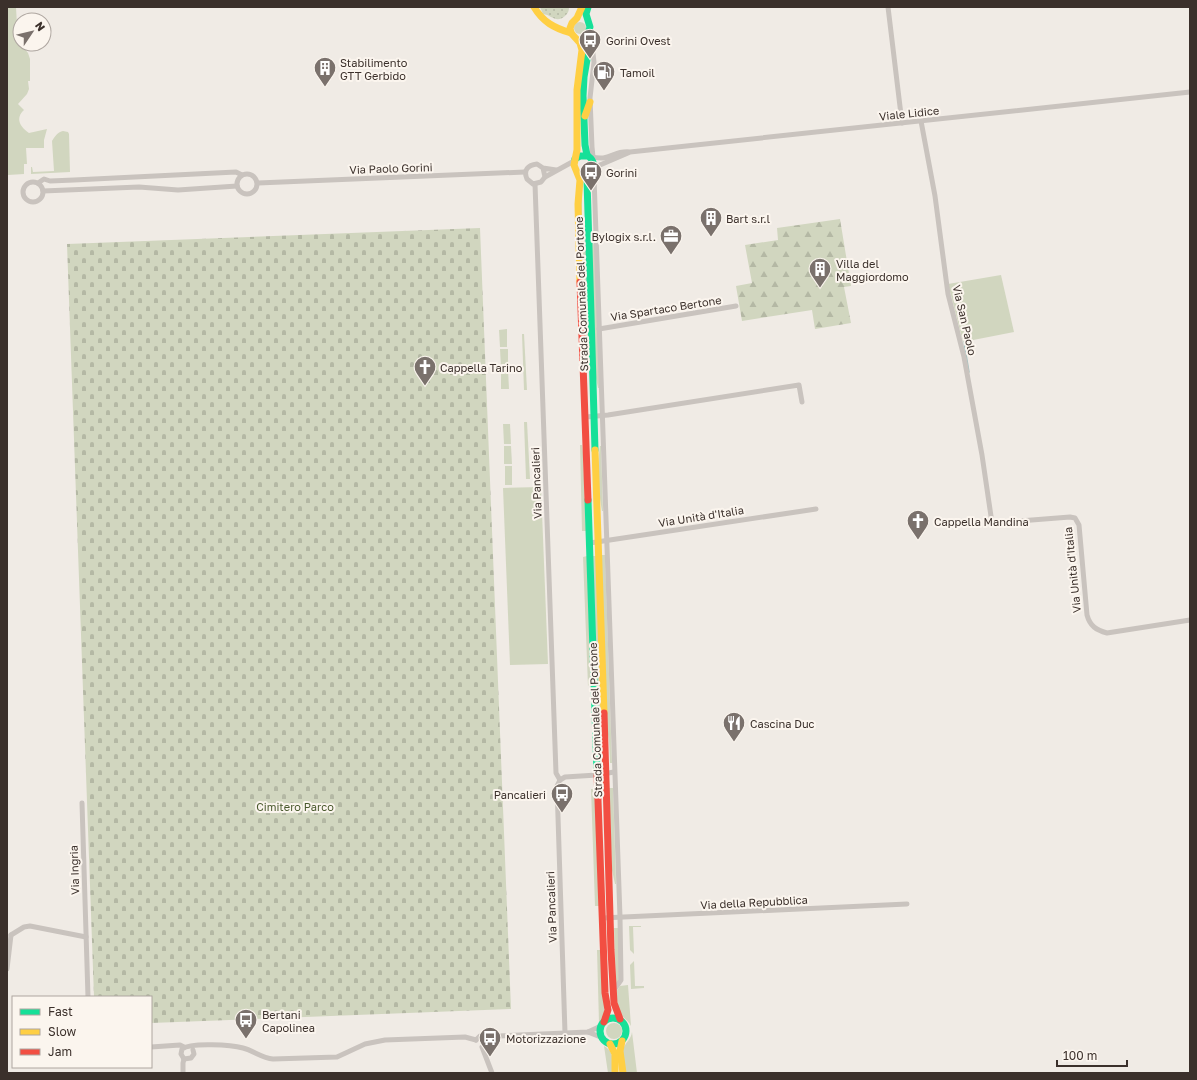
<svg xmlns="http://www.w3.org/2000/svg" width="1197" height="1080" viewBox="0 0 1197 1080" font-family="'Golos Text',sans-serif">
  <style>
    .grass { fill: #d1d6bf }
    .forest { fill: url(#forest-firs) }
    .cemetery { fill: url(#cemetery-stones) }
    .garden { fill: url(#garden-dots) }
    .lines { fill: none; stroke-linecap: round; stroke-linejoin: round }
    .stream { stroke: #a1c2c1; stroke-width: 1.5 }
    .street { stroke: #c9c3be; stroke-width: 5 }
    .fast { stroke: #16e098; stroke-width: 7 }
    .slow { stroke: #ffcf43; stroke-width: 7 }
    .jam { stroke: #f24e42; stroke-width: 7 }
    .labels { text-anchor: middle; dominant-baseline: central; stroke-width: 4; stroke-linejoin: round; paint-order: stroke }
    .poi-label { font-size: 11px; fill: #3b302b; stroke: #fbf5ee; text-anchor: start }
    .street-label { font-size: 11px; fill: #3b302b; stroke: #fbf5ee }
    .park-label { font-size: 11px; fill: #4a5a2e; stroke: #fbf5ee }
  </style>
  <defs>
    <pattern id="forest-firs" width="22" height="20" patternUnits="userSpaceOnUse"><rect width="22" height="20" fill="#d1d6bf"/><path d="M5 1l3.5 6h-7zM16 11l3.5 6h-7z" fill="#b4b8a4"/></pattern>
    <pattern id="cemetery-stones" width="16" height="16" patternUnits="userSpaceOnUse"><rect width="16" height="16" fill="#d1d6bf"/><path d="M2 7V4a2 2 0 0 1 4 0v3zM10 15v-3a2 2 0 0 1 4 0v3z" fill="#b4b8a4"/></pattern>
    <pattern id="garden-dots" width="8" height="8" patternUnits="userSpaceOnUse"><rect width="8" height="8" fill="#d1d6bf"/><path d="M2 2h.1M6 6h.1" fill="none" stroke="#b4b8a4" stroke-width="1.8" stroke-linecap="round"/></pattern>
  </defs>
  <rect width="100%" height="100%" fill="#f0ebe5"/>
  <g class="grass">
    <path d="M7,7H16L18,44L24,48L28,53L30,59V81H28L29,89L27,94L18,104L24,110C15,118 20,127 29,133L47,129L44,140V148H26L27,164H24V174L8,175L7,170Z"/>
    <circle cx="580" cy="28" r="6"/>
    <path d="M63,131L68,132L69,134L70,172L31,174V167H32L33,172L54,171L52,141C55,136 58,132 63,131Z"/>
    <path d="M580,198H582V222L586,245L590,366H588L586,345Z"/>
    <path d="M590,236L595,247L600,388H598L595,373Z"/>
    <path d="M1001,275L1014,332L963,342L948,284Z"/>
    <path d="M507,329V347H500L499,330Z"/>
    <path d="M522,334H524L527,390H524Z"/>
    <path d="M500,349H508V367H501Z"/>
    <path d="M501,370H508L509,389H501Z"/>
    <path d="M524,422H527L530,479H526Z"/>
    <path d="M503,424H510L511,444H504Z"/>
    <path d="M580,445H582L583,453L586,531H582Z"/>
    <path d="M504,446H511L512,464H504Z"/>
    <path d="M600,446H601L603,511H602C598,490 597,467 600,446Z"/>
    <rect x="505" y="466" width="7" height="19"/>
    <path d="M541,487L548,664L510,665L503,488Z"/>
    <path d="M601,555H605L612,763H610L609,741L607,728Z"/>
    <path d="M587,556L591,681L588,686L583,557Z"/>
    <path d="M593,556H596L602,741H601L598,721Z"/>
    <path d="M609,788H613L616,884H615L612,870Z"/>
    <path d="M591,789H595L599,906H595Z"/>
    <path d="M629,926H641V927H633L634,954L630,950Z"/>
    <path d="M614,928H618L620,977L616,984Z"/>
    <path d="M597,950H601L605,1007L603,1017L599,1023Z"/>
    <path d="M634,961L635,986H644V988L631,989L630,965Z"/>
    <path d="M628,985L631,1026C629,1021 624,1019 621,1014C617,1008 617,999 616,992L620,986Z"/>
    <circle cx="614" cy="1031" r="8"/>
    <path d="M632,1032L637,1073H626C625,1065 621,1054 624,1047C627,1041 631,1039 632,1032Z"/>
    <path d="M604,1046C615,1052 613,1063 613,1073H608Z"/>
  </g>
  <path class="forest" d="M840,219L851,286L844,287L851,323L815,329L812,310L742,321L736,286L752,283L745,245L778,240L777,228Z"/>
  <path class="cemetery" d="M480,228L511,1009L151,1023V997H94L67,244Z"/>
  <path class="garden" d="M540,7H569C569,11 568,13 565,16C556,24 552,15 543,14Z"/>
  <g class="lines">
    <path class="stream" d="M964,342L969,372"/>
    <g class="street">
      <path d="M888,7L902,123"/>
      <path d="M590,29L594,62L590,98L592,147L593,157"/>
      <path d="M921,121L935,196L948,294L964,357L982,455L992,523L1070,517L1075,518L1079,525L1087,615C1090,626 1096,630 1107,633L1190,620"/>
      <path d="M590,156C610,163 612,150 630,152L1190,92"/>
      <path d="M543,168L545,177L541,182L533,184L527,179C523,170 528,165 537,164L543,168L556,170"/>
      <path d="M593,168L628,153"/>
      <path d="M591,171L594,177L620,917L621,980L614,990"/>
      <circle cx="247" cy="184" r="10"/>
      <path d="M545,177L574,161"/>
      <circle cx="33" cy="192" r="10"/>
      <path d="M38,183L44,179L50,181L74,180L236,172L242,175"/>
      <path d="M258,183L525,172"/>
      <path d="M535,184L556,773L560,780"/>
      <path d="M43,191L139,187L178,190L237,186"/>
      <path d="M599,329L736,306"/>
      <path d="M586,417L608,415L799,385L802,402"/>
      <path d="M590,543L816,509"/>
      <path d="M82,803L88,997"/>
      <path d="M602,918L907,904"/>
      <path d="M11,935L24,927L30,926L86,937"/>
      <path d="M7,969L11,935"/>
      <path d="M588,1032L603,1038"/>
      <path d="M565,1033L557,786L560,780L565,777L597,775L614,772"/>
      <path d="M487,1039L499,1036L588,1032L601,1026"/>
      <path d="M476,1040L480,1036L485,1037L487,1039"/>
      <path d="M151,1047L180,1045L184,1047"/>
      <path d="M482,1047L492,1073"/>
      <path d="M184,1059L181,1054L182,1049C191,1042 232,1045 243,1048C254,1051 262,1058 273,1059L337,1057L365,1044L385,1040L465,1037L476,1040"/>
      <path d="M184,1059L191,1058L194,1054L193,1050"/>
      <path d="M183,1073V1063L184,1059"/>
    </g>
    <g class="fast">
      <path d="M587,155L585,145L583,96L584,77L588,54V33L590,27L586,14L588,7"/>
      <path d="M575,159L580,156H588C600,165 587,169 587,180L595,450"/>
      <path d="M588,500L597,773"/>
      <circle cx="613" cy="1031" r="13"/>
    </g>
    <g class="slow">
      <path d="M534,7C543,22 554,28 571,33"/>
      <path d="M585,116L590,102"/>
      <path d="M580,282L578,204L580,180L574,165L577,150V90L582,50L580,43L571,33L570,28L572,23L577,18L582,7"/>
      <path d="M595,450L604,713"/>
      <path d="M622,1041L620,1051L623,1073"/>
      <path d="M610,1044L615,1054V1073"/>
    </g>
    <g class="jam">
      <path d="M580,282L588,500"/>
      <path d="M604,713L611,950L614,1003L620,1019"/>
      <path d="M597,773L605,993L608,1010L604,1022"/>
    </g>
  </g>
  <defs>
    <g id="bus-pin" transform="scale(1.15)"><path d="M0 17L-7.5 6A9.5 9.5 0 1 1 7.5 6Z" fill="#7a716c" stroke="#fbf5ee"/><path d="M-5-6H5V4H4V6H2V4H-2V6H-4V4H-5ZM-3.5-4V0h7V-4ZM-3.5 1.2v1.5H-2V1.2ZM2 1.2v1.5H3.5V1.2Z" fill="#fff"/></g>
    <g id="building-pin" transform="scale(1.15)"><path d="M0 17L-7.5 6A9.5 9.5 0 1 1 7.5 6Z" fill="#7a716c" stroke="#fbf5ee"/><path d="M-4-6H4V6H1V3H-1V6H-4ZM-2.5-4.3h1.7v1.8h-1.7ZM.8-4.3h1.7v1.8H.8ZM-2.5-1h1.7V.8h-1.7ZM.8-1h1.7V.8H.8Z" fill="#fff"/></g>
    <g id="fuel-pin" transform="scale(1.15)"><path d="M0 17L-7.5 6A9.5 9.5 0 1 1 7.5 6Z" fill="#7a716c" stroke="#fbf5ee"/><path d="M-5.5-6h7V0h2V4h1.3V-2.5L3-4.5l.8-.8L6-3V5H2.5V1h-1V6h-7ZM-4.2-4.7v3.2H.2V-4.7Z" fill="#fff"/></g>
    <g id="office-pin" transform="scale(1.15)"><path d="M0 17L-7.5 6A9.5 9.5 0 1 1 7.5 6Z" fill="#7a716c" stroke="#fbf5ee"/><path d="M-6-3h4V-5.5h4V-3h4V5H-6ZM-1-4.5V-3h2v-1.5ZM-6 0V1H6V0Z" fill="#fff"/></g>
    <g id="church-pin" transform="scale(1.15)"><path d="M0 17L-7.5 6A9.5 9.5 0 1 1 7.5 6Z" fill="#7a716c" stroke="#fbf5ee"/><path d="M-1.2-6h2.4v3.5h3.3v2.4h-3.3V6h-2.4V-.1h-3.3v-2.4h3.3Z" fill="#fff"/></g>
    <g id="restaurant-pin" transform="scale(1.15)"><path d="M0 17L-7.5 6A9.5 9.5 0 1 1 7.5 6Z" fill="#7a716c" stroke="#fbf5ee"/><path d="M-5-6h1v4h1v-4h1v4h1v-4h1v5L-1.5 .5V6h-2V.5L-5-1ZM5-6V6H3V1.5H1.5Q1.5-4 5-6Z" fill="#fff"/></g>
  </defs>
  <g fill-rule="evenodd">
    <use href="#bus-pin" x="590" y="40"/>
    <use href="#building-pin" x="325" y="68"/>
    <use href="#fuel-pin" x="604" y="72"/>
    <use href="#bus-pin" x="591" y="172"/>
    <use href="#building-pin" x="711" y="218"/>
    <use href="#office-pin" x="671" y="236"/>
    <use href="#building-pin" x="820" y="269"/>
    <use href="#church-pin" x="425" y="367"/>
    <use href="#church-pin" x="918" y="521"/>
    <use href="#restaurant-pin" x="734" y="723"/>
    <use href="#bus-pin" x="562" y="794"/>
    <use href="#bus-pin" x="246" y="1020"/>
    <use href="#bus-pin" x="490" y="1038"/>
  </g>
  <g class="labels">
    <g class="poi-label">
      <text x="606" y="40">Gorini Ovest</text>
      <text x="340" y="62">Stabilimento<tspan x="340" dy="13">GTT Gerbido</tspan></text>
      <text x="620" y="72">Tamoil</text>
      <text x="606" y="172">Gorini</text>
      <text x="726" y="218">Bart s.r.l</text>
      <text x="656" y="236" text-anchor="end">Bylogix s.r.l.</text>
      <text x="836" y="263">Villa del<tspan x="836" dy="13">Maggiordomo</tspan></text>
      <text x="440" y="367">Cappella Tarino</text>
      <text x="934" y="521">Cappella Mandina</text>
      <text x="750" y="723">Cascina Duc</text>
      <text x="546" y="794" text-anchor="end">Pancalieri</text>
      <text x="262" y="1014">Bertani<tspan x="262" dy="13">Capolinea</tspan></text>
      <text x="506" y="1038">Motorizzazione</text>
    </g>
    <g class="street-label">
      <text transform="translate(909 113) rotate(-6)">Viale Lidice</text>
      <text transform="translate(391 168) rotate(-2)">Via Paolo Gorini</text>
      <text transform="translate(581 294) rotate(-92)">Strada Comunale del Portone</text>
      <text transform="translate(666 308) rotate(-9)">Via Spartaco Bertone</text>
      <text transform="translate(965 320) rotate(77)">Via San Paolo</text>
      <text transform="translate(536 483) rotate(-92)">Via Pancalieri</text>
      <text transform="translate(701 516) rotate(-9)">Via Unità d'Italia</text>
      <text transform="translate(1072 570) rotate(-96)">Via Unità d'Italia</text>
      <text transform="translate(595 720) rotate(-92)">Strada Comunale del Portone</text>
      <text transform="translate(74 870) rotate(-92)">Via Ingria</text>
      <text transform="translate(754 902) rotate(-3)">Via della Repubblica</text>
      <text transform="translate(551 907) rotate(-92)">Via Pancalieri</text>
    </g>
    <g class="park-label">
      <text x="295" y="806">Cimitero Parco</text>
    </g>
  </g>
  <rect width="1197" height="1080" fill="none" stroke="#3b302b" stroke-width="16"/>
  <rect x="12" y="996" width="140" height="72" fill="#fbf5ee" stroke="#aea6a0"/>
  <rect x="20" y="1009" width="20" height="6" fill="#16e098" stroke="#aea6a0"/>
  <text x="48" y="1016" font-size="12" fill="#3b302b">Fast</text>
  <rect x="20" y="1029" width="20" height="6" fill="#ffcf43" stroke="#aea6a0"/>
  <text x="48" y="1036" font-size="12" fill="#3b302b">Slow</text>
  <rect x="20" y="1049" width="20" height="6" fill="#f24e42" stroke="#aea6a0"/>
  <text x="48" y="1056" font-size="12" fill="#3b302b">Jam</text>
  <g transform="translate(32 32) rotate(55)"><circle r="19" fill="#fbf5ee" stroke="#aea6a0"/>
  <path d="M0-3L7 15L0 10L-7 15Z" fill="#7a716c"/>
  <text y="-6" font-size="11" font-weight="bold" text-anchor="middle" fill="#3b302b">N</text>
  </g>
  <path d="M1057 1060v6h70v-6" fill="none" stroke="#3b302b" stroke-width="2"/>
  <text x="1063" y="1060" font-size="12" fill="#3b302b" stroke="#fbf5ee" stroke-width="3" paint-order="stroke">100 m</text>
</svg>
